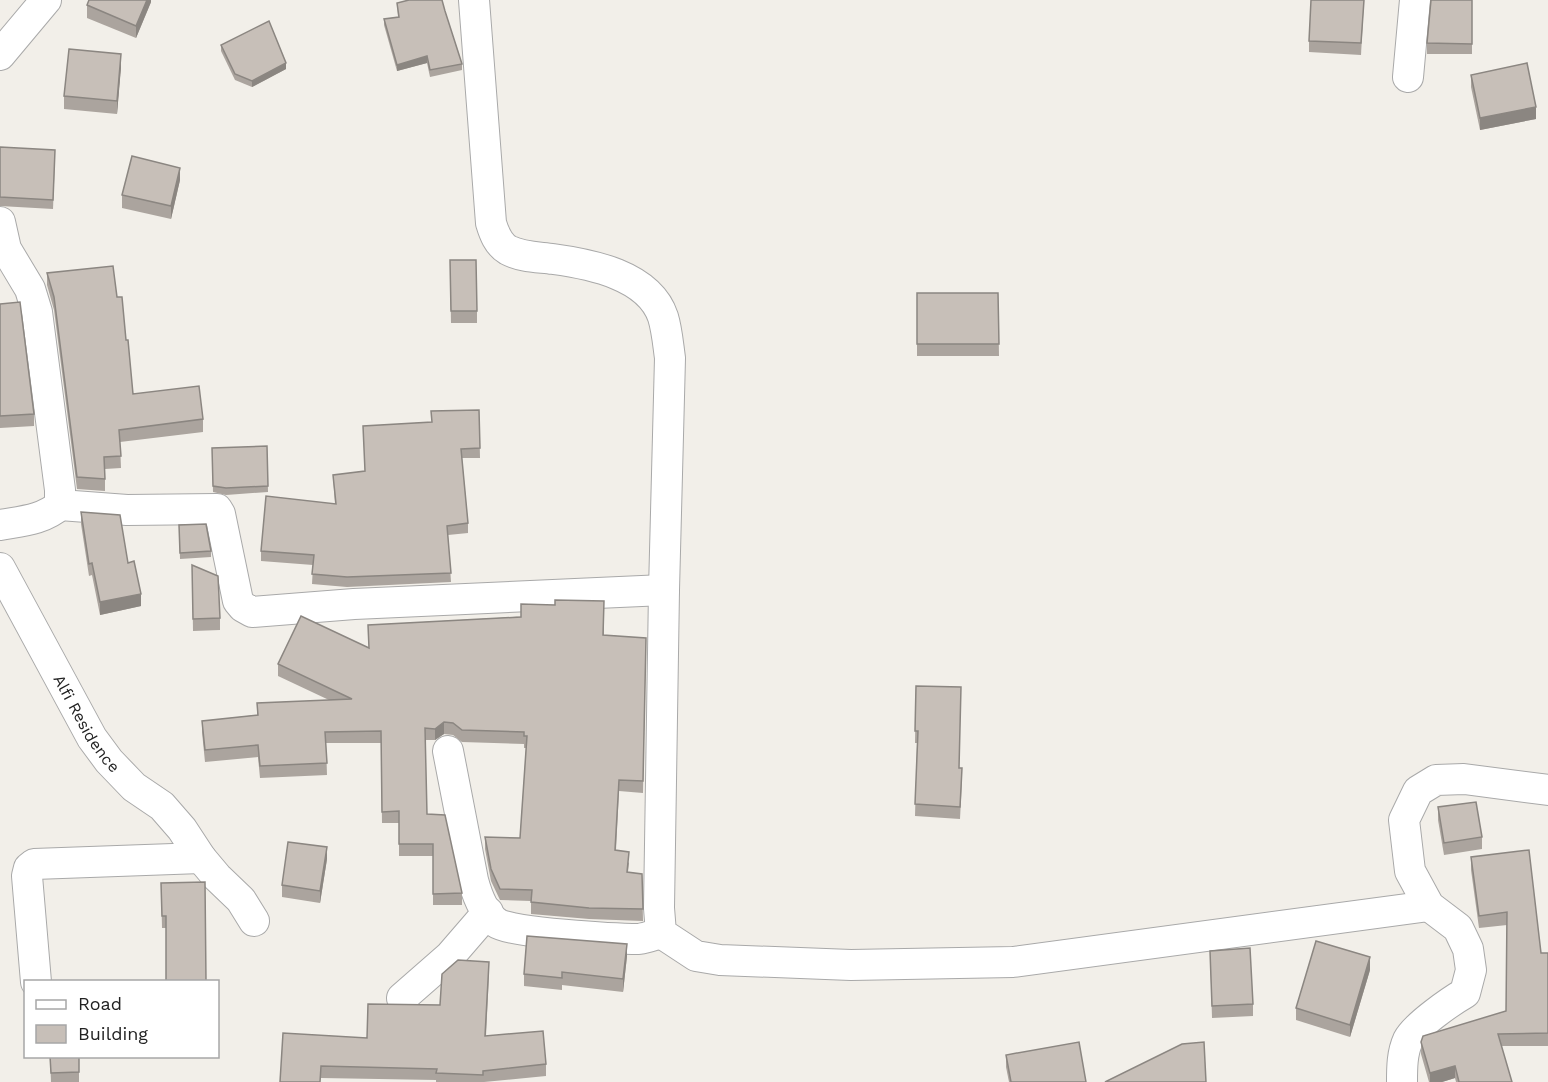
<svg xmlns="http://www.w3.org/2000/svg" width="1548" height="1082" viewBox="0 0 1548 1082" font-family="'Work Sans',sans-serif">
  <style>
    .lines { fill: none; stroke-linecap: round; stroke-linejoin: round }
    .street-casing { stroke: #a9a9a9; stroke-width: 32 }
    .street { stroke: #fff; stroke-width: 30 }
    .wall { fill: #aba49e }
    .shaded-wall { fill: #8b8681 }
    .building { fill: #c7bfb8; stroke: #8b8681; stroke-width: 1.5 }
    .labels { text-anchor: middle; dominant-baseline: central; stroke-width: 5; stroke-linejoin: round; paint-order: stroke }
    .street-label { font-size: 16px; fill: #222; stroke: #fff }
  </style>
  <rect width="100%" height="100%" fill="#f2efe9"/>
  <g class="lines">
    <g class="street-casing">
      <g id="street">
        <path d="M474,0L491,223C494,233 498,244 508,250C521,257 538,257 553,259C590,264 649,275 663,317C667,330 668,344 670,358L664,590L659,908L661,933L696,956L720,960L851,965L1013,962L1429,906"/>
        <path d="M0,55L46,0"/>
        <path d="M1408,77L1415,0"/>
        <path d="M0,222L6,249L30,289L37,312L60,490V505C43,520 22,521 0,525"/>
        <path d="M60,505L127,510L217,509L220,514L238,601L243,607L252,612L354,604L664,590"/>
        <path id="s1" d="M0,568L92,738L109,761L134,787L162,806L182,829L201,858L217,877L241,900L254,921"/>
        <path d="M448,751L473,880C477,895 484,914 497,923C510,933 617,939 639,939C646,938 654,935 661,933"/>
        <path d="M36,982L27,876L29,868L34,864L201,858"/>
        <path d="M402,998L450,956L488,912"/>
        <path d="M1402,1082C1402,1068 1402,1053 1408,1040C1415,1026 1451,1001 1465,993L1471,970L1468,949L1458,928L1429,906L1410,871L1404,820L1418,791L1436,780L1464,779L1548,790"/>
      </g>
    </g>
    <use href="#street" class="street"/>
  </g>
  <g class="wall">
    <path d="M151,0V2L136,38L87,18V5Z"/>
    <path d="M1364,0L1361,55L1309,52V41Z"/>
    <path d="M1472,0V54H1427V43Z"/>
    <path d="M397,3L445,11L462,64V70L430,77L427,63L397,71L384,25V19L398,17Z"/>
    <path d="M221,45L286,69L252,87L235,80L221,51Z"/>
    <path d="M121,67L117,114L64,109V96Z"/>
    <path d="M1471,75L1536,119L1480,130L1471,87Z"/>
    <path d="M0,147L55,159L53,209L0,206Z"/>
    <path d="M180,180L171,219L122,208V195Z"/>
    <path d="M450,260L477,311V323H451Z"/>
    <path d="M47,273L117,297L133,394L203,419V432L120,442L121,468L105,469V491L77,489L54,310L47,285Z"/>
    <path d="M917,293H998L999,356H917Z"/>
    <path d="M0,304L34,414V426L0,428Z"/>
    <path d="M479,410L480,458H462L468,523V533L448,535L451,582L347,587L312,584L313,565L261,561V551L335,504L333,475L365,471L363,426L431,422Z"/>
    <path d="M267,446L268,492L226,495L213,492L212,448Z"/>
    <path d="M81,512L128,563L141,606L100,615L92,575L89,576L81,524Z"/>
    <path d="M179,525L211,551V557L180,559Z"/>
    <path d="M192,565L220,618V630L193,631Z"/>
    <path d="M604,612V635L646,638L643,793L619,791L616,850L629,863L628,872L642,874L643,921L589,919L531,914V901L500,900L491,881L485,849V837L520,838L526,748H524V744L462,742L453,735L444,734L435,740H425L427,814L462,893V905H433V856H399V823H382L381,743H326L327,775L260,778L258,757L205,762L202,732V721L257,715V703L329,700L278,676V664L369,647L368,625Z"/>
    <path d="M916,686L959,768L962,780L960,819L915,816L917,743H915Z"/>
    <path d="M1438,807L1482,837V849L1444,855L1438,820Z"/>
    <path d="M1471,857L1541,953H1548V1046H1501L1512,1082H1456L1455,1078L1442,1082H1429L1421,1054V1042L1506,1011L1507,925L1479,928L1471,870Z"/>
    <path d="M327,859L320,903L282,897V885Z"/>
    <path d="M161,883L206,981L166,928H162Z"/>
    <path d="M1210,951L1253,1004V1016L1212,1018Z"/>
    <path d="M627,956L623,992L562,985V990L524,986V974Z"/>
    <path d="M1370,970L1350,1037L1296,1020V1008Z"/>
    <path d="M489,974L486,1036L546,1064V1076L484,1082H436V1080L321,1078L280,1082L367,1038L440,1005Z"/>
    <path d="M1006,1055L1086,1082H1009L1006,1067Z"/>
    <path d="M50,1056H79V1082H51Z"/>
  </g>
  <g class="shaded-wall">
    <path d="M147,0H151V2L136,38V26Z"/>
    <path d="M121,54V67L117,114V101Z"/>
    <path d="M427,56V63L397,71V65Z"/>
    <path d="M286,63V69L252,87V81Z"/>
    <path d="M1536,107V119L1480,130V118Z"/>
    <path d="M180,168V180L171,219V206Z"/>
    <path d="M141,594V606L100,615V602Z"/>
    <path d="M444,722V734L435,740V729Z"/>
    <path d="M327,847V859L320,903V891Z"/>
    <path d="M627,944V956L623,992V979Z"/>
    <path d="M1370,957V970L1350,1037V1025Z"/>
    <path d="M1455,1066V1078L1442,1082H1430V1073Z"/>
  </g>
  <g class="building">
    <path d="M89,0H147L136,26L87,5Z"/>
    <path d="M409,0H442L445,11L462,64L430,70L427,56L397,65L384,19L399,17L397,3Z"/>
    <path d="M1311,0H1364L1361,43L1309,41Z"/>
    <path d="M1431,0H1472V44L1427,43Z"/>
    <path d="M269,21L286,63L252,81L235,74L221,45Z"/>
    <path d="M69,49L121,54L117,101L64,96Z"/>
    <path d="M1527,63L1536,107L1480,118L1471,75Z"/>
    <path d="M0,147L55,150L53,200L0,197Z"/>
    <path d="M132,156L180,168L171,206L122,195Z"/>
    <path d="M450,260H476L477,311H451Z"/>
    <path d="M113,266L117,297H122L126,340H128L133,394L199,386L203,419L119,430L121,456L104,457L105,479L77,477L54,297L47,273Z"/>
    <path d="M917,293H998L999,344H917Z"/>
    <path d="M20,302L34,414L0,416V304Z"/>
    <path d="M479,410L480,448L461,449L468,523L447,526L451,573L347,577L312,574L314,555L261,551L266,496L336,504L333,475L365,471L363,426L432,422L431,411Z"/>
    <path d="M267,446L268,486L226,488L213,486L212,448Z"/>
    <path d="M81,512L120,515L128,563L134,561L141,594L100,602L92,563L89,564Z"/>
    <path d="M206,524L211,551L180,553L179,525Z"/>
    <path d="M192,565L218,576L220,618L193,619Z"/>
    <path d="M555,600L604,601L603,635L646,638L643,781L619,780L615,850L629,852L627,872L642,874L643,909L589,908L531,902L532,890L500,889L491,869L485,837L520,838L527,736H524V732L462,730L453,723L444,722L435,729L425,728L427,814L445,815L462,893L433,894V844H399V811L382,812L381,731L325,732L327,763L260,766L258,745L205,750L202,721L258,715L257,703L352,699L278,664L301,616L369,648L368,625L521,617V604L555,605Z"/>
    <path d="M916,686L961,687L959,768H962L960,807L915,804L918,731H915Z"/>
    <path d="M1476,802L1482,837L1444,843L1438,807Z"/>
    <path d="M288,842L327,847L320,891L282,885Z"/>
    <path d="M1529,850L1541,953H1548V1033L1498,1034L1512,1082H1459L1455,1066L1430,1073L1421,1042L1423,1036L1506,1011L1507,912L1479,916L1471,857Z"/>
    <path d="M205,882L206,981H166V916H162L161,883Z"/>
    <path d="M527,936L627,944L623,979L562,972V978L524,974Z"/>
    <path d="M1316,941L1370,957L1350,1025L1296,1008Z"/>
    <path d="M1250,948L1253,1004L1212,1006L1210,951Z"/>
    <path d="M458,960L489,962L485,1036L543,1031L546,1064L483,1071V1075L436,1073L437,1069L321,1066L320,1082H280L283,1033L367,1038L368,1004L440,1005L442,974Z"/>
    <path d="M1079,1042L1086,1082H1011L1006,1055Z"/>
    <path d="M1204,1042L1206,1082H1105L1182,1044Z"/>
    <path d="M50,1056H79V1072L51,1073Z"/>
  </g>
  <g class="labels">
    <g class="street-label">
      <text stroke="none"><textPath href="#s1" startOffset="178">Alfi Residence</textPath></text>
    </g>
  </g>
  <rect x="24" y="980" width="195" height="78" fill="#ffffff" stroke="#a7a7a7" stroke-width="1.5"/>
  <rect x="36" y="1000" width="30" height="9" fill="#ffffff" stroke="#a7a7a7" stroke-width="1.5"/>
  <text x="78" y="1010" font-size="18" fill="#222222">Road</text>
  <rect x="36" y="1025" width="30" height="18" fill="#c7bfb8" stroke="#a7a7a7" stroke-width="1.5"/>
  <text x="78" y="1040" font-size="18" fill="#222222">Building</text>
</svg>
